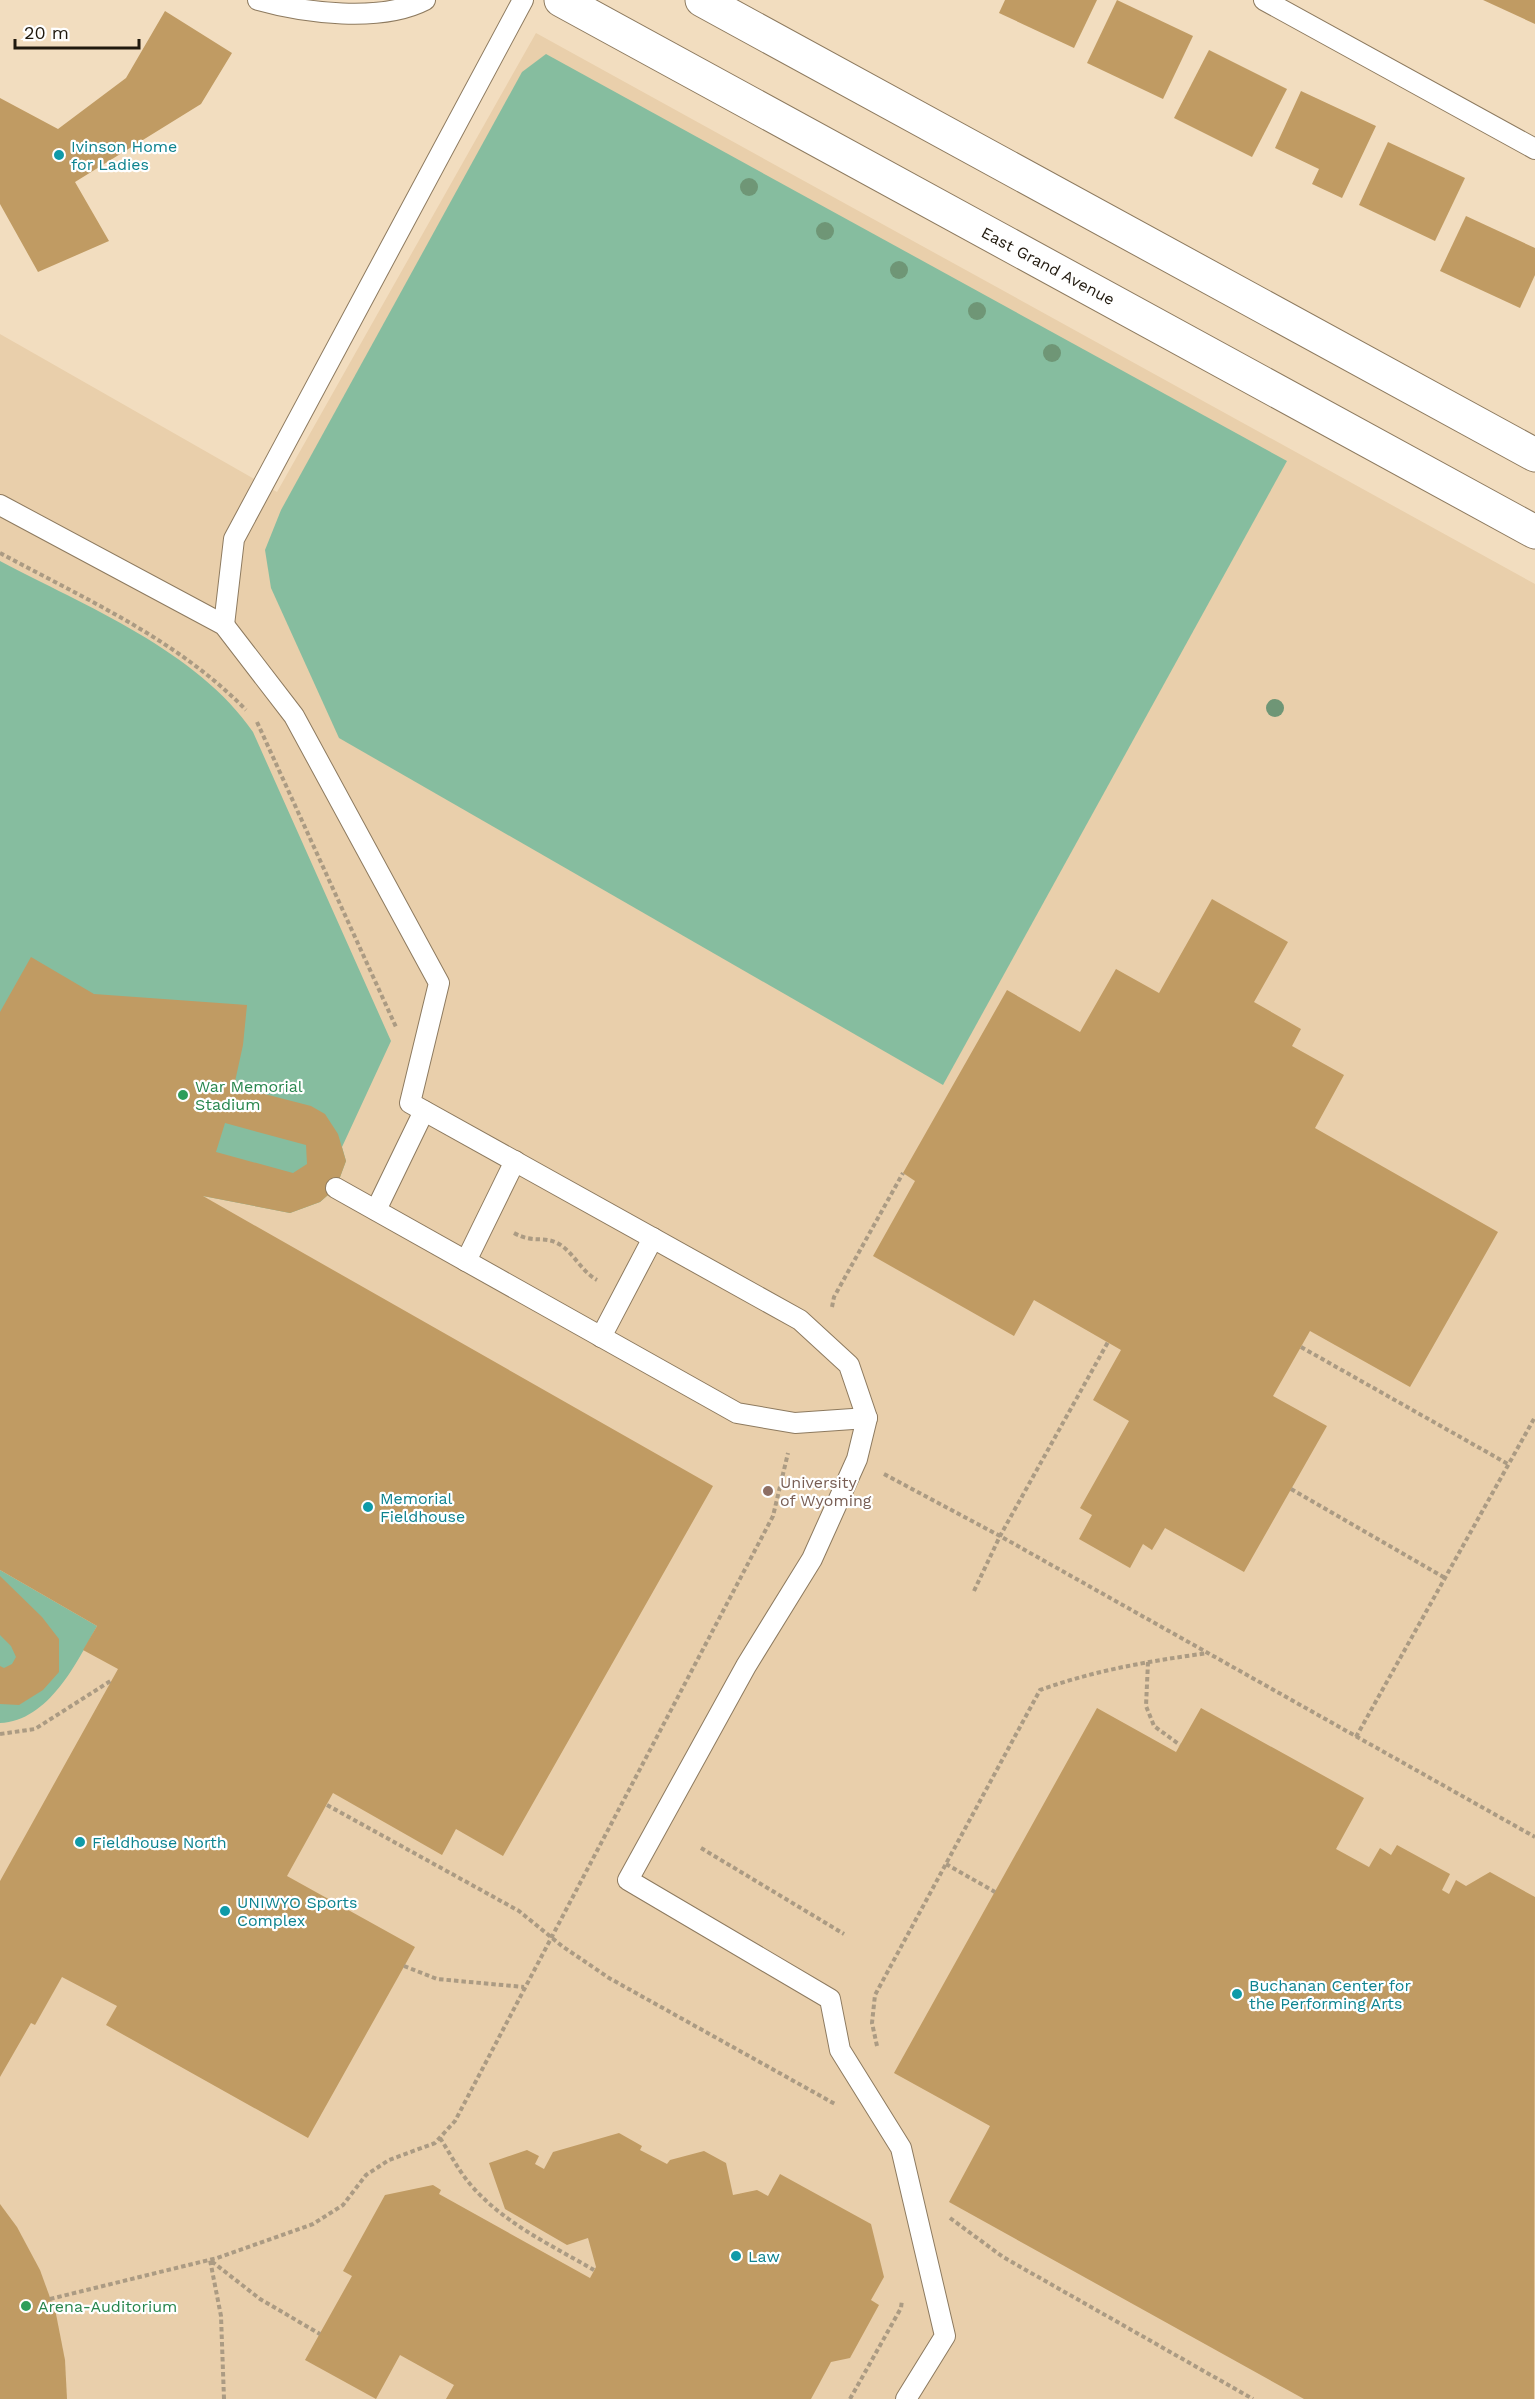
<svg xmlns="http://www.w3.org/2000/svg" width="1535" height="2399" viewBox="0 0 1535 2399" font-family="'Work Sans',sans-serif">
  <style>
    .built { fill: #e9cfab }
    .green { fill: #86bd9f }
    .building { fill: #c09b63; fill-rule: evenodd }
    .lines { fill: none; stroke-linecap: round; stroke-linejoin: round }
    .lane-casing { stroke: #8d7a5f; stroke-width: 22 }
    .primary-casing { stroke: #8d7a5f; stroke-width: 35 }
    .path { stroke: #ab9b83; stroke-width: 4; stroke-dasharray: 4.5 3; stroke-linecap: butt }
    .lane { stroke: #fff; stroke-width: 20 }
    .primary { stroke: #fff; stroke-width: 33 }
    .tree { fill: #6f9676 }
    .culture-dot { fill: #0f9aa8; stroke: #fff; stroke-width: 2 }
    .leisure-dot { fill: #2e9e5b; stroke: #fff; stroke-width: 2 }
    .education-dot { fill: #8d6e63; stroke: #fff; stroke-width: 2 }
    .labels { text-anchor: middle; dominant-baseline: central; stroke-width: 4.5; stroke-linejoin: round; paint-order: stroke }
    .culture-label { font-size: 16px; fill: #0d838f; stroke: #fff; text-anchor: start }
    .street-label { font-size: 16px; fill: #20190e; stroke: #fff }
    .leisure-label { font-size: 16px; fill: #27864d; stroke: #fff; text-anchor: start }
    .education-label { font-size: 16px; fill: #785e54; stroke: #fff; text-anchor: start }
  </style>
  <rect width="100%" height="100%" fill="#f2ddbf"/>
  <path class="built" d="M536,33L1535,584V2399H0V334L277,492Z"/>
  <g class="green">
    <path d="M546,54L1287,461L943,1085L339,738L271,588L265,550L281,510L522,72Z"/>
    <path d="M0,561C85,606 198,651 253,732L391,1041L342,1147L346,1161L336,1188L320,1202L290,1213L203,1196L0,1548Z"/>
    <path d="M0,1570L97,1626C77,1662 49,1721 0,1723Z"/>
  </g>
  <g class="building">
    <path d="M1005,0H1097L1074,48L999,13Z"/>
    <path d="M1117,0L1193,36L1163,99L1087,63Z"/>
    <path d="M1483,0H1535V24Z"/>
    <path d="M165,11L232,53L201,104L75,182L109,241L38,272L0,204V98L58,129L126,78Z"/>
    <path d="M1209,50L1287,89L1252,157L1174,118Z"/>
    <path d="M1301,91L1376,126L1342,198L1312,184L1319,169L1275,148Z"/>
    <path d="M1388,142L1465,178L1435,241L1359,205Z"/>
    <path d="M1466,216L1535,248V275L1520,308L1440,271Z"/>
    <path d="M1212,899L1288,942L1254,1002L1301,1029L1292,1046L1344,1075L1315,1128L1498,1232L1410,1387L1310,1331L1273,1396L1327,1426L1244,1572L1165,1528L1152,1550L1143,1544L1130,1568L1079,1539L1092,1515L1080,1508L1129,1421L1093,1400L1121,1350L1034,1300L1014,1336L873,1256L915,1181L903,1173L1007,990L1080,1032L1116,969L1159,993Z"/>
    <path d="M31,957L94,994L247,1005L243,1045L234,1086L311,1106L325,1114L338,1134L346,1161L336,1188L320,1202L290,1213L203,1196L713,1486L503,1856L456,1829L442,1855L333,1793L287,1876L415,1947L308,2138L106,2025L117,2006L62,1977L35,2025L31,2023L0,2077V1881L118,1669L83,1650L97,1626L0,1570V1012ZM225,1123L306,1145L307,1164L293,1173L216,1152Z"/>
    <path d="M0,1576L42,1617L59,1639V1672L43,1690L19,1705L0,1704V1666L4,1668L12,1664L16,1657L11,1646L0,1635Z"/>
    <path d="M1097,1708L1176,1752L1201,1708L1364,1798L1336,1849L1369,1867L1380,1848L1391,1855L1397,1845L1450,1874L1442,1890L1449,1894L1456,1880L1466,1886L1490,1872L1535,1897L1534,2399H1304L949,2202L990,2126L894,2073Z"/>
    <path d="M619,2133L642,2146L640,2150L667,2164L670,2160L704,2151L726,2163L733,2195L757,2190L768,2196L780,2174L871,2224L884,2277L871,2300L879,2305L850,2358L831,2362L811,2399H446L454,2385L400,2355L376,2399L305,2360L352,2276L343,2271L385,2195L433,2185L441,2190L439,2194L590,2278L596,2267L588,2238L567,2245L505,2209L489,2163L527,2150L539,2156L535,2164L544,2169L553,2152Z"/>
    <path d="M0,2204L17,2227L40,2270L56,2314L65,2360L67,2399H0Z"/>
  </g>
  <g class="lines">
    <g class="lane-casing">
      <g id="lane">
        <path d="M258,0C304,13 381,23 425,0"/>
        <path d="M1264,0L1535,149"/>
        <path d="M0,505L224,625L294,716L439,983L410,1103L800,1320L849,1365L867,1418L857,1459L812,1559L746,1666L628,1880L830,1999L840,2050L901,2148L945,2336L906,2399"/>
        <path d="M224,625L234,539L523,0"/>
        <path d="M336,1188L737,1413L795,1423L867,1418"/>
        <path d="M376,1210L424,1111"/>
        <path d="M466,1261L515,1161"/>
        <path d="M601,1337L653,1238"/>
      </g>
    </g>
    <g class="primary-casing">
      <g id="primary">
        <path d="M561,0L1535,532"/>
        <path d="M702,0L1535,455"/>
      </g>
    </g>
    <g class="path">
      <path d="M0,553C85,599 178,640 246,710"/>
      <path d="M257,722L396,1027"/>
      <path d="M514,1233C534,1244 543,1235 559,1244C574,1253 581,1271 597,1280"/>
      <path d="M832,1307L834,1297L903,1173"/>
      <path d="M1301,1347L1508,1464"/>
      <path d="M884,1474L1000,1536L1535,1837"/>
      <path d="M1291,1489L1445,1578"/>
      <path d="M974,1591L1000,1536L1108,1342"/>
      <path d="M1148,1662L1146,1706L1154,1726L1180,1745"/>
      <path d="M0,1734L35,1729L112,1680"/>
      <path d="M1356,1737L1535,1417"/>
      <path d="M327,1805L519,1911L562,1946L609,1978L835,2104"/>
      <path d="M701,1848L844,1934"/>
      <path d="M946,1864L995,1892"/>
      <path d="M404,1966L437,1979L524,1987"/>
      <path d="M877,2046L872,2023L875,1995L1040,1690C1096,1670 1150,1661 1208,1653"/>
      <path d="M440,2138C450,2153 458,2170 470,2184C503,2223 551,2245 594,2270"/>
      <path d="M950,2218L1003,2257L1253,2399"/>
      <path d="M50,2299L217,2258L313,2224L343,2205L366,2175L389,2160L435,2143L455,2121L773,1516L788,1453"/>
      <path d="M224,2399L221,2316L210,2260L260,2299L320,2334"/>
      <path d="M850,2399L901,2308L902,2300"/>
    </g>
    <use href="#lane" class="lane"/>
    <use href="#primary" class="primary"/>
  </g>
  <g class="tree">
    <circle cx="749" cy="187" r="9"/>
    <circle cx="825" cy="231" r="9"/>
    <circle cx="899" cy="270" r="9"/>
    <circle cx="977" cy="311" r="9"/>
    <circle cx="1052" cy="353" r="9"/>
    <circle cx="1275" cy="708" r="9"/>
  </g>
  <g class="culture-dot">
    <circle cx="59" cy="155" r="6"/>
    <circle cx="368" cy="1507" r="6"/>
    <circle cx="80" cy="1842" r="6"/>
    <circle cx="225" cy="1911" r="6"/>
    <circle cx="1237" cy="1994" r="6"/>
    <circle cx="736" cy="2256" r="6"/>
  </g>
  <g class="leisure-dot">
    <circle cx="183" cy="1095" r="6"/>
    <circle cx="26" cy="2306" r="6"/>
  </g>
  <circle class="education-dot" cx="768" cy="1491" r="6"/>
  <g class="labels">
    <g class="culture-label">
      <text x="71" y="146">Ivinson Home<tspan x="71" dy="18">for Ladies</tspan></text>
      <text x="380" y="1498">Memorial<tspan x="380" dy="18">Fieldhouse</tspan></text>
      <text x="92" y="1842">Fieldhouse North</text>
      <text x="237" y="1902">UNIWYO Sports<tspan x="237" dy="18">Complex</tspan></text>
      <text x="1249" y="1985">Buchanan Center for<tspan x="1249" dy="18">the Performing Arts</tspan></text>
      <text x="748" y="2256">Law</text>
    </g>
    <g class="street-label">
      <text transform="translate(1048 266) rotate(28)">East Grand Avenue</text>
    </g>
    <g class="leisure-label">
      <text x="195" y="1086">War Memorial<tspan x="195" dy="18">Stadium</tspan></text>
      <text x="38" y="2306">Arena-Auditorium</text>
    </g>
    <g class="education-label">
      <text x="780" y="1482">University<tspan x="780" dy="18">of Wyoming</tspan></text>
    </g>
  </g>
  <path d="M15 39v9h124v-9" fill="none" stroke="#20190e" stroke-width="3"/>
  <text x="24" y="39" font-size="18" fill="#20190e" stroke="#ffffff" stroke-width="4.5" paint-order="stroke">20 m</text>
</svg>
